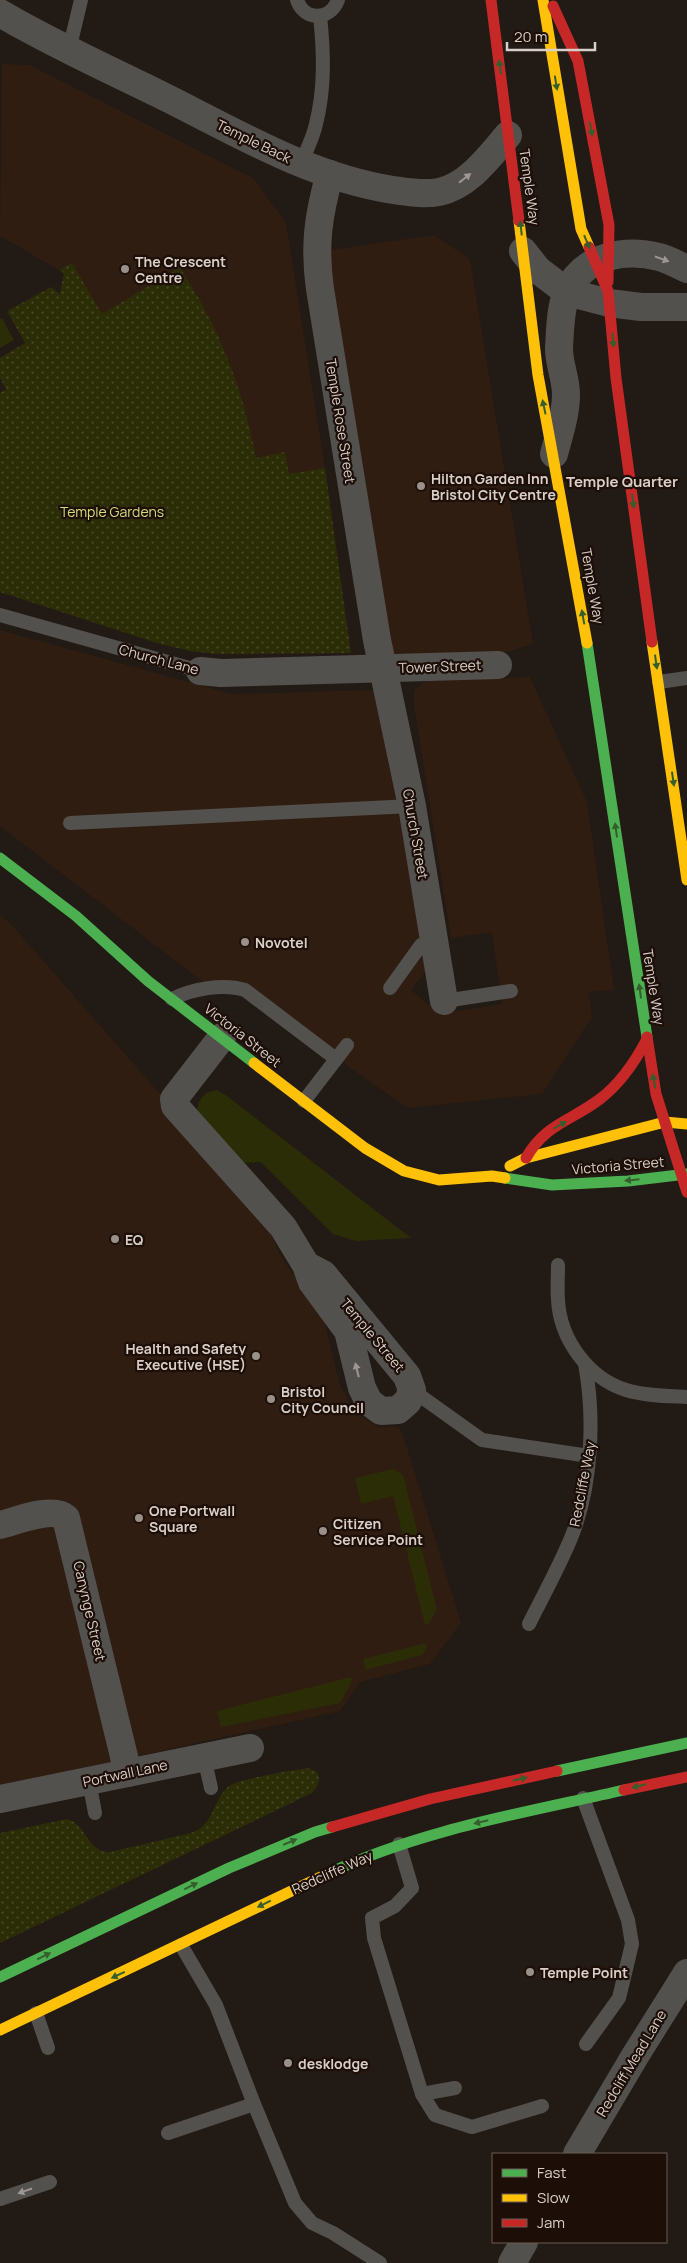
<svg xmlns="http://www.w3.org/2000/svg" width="687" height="2263" viewBox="0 0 687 2263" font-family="Manrope,sans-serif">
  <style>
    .built { fill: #2f1d12 }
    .grass { fill: #2b2d07 }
    .park { fill: url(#park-dots) }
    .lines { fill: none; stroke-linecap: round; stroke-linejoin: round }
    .lane { stroke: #53514e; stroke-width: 14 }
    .street { stroke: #53514e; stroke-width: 28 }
    .fast { stroke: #4caf50; stroke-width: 11 }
    .slow { stroke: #ffc107; stroke-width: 11 }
    .jam { stroke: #c62828; stroke-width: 11 }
    .oneway { fill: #345f2c }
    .oneway2 { fill: #9d9692 }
    .poi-dot { fill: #99908a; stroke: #1d0f08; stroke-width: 2 }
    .labels { text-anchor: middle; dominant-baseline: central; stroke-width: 4.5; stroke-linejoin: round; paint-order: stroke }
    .street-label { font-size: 14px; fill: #d9cfc9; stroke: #1d0f08 }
    .poi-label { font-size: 14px; font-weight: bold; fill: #d9cfc9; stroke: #1d0f08; text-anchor: start }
    .park-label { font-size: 14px; fill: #d0dd78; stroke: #1d0f08 }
    .neighbourhood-label { font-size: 15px; font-weight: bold; fill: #d9cfc9; stroke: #1d0f08 }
  </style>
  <defs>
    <pattern id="park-dots" width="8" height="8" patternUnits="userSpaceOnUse" patternTransform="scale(1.25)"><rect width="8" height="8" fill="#2b2d07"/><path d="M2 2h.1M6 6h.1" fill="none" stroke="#494a2a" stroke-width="1.8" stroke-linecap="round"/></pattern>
  </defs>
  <rect width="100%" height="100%" fill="#221a15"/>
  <g class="built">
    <path d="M2,64L30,65L253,178L286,223L328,487L266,475L60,294L64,273L0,236Z"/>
    <path d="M434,235L470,259L533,644L503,653L411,655L395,653L388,647L323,251Z"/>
    <path d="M0,630L232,694L374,690L404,815L426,971L411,990L440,1014L502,1004L492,932L451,938L414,706V690L426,681L530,677L587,802L614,990L589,992L592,1017L542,1094L408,1108L349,1067L244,985H207L0,826Z"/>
    <path d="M0,915L12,925L161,1095L262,1212L279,1253L324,1321L340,1385L354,1411L378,1427H399L403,1435L461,1623L430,1664L360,1682L340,1711L0,1787Z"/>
  </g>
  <g class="grass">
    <path d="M2,318L14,340L0,348V319Z"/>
    <path d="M217,1090L227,1096L411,1238L356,1241L333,1234L261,1162L237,1163L197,1110C199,1098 204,1092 217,1090Z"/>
    <path d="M393,1469L403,1475L437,1610L429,1623L425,1625L393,1496L361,1504L355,1478Z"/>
    <path d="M426,1643L427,1647L422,1655L366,1670L363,1659Z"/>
    <path d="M351,1677L352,1681L340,1703L221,1727L217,1711Z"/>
  </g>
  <g class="park">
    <path d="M72,263L102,314L174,271L173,268L178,265C219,327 242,385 256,458L285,452L289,474L325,468L351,653L217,654L190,651L160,644L0,592V393L6,389L0,378V358L25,343L7,311L51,287L60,294L64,273L59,270Z"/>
    <path d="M309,1768L317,1772C322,1781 317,1788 310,1794L0,1943V1833L67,1819C87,1824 86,1852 110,1852L191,1833C215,1825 212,1800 229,1786C238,1779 294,1770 309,1768Z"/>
  </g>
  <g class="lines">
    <g class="lane">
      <path d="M297,0C304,21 330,21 338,0"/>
      <path d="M69,50L81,0"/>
      <path d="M301,164C306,151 313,138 316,124C325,88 324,53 320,16"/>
      <path d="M0,615L200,671"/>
      <path d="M659,682L687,678"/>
      <path d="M70,823L412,806"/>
      <path d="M390,988L421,945L434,943"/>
      <path d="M172,999C192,989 223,983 245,990L336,1059"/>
      <path d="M444,1001L511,991"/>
      <path d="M304,1101L347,1045"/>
      <path d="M558,1265C558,1277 557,1289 558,1300C560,1339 588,1378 626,1390C646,1396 667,1396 687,1397"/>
      <path d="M412,1390L482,1440L589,1456"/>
      <path d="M529,1624C543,1596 559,1567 571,1538C592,1486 595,1418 585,1364"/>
      <path d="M204,1757L211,1788"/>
      <path d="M89,1781L95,1813"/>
      <path d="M583,1798L628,1920L632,1944L619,1998L586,2044"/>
      <path d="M399,1844L412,1888L395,1906L372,1918L374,1938L422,2094L435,2115L472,2127L542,2106"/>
      <path d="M181,1945L216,2005L254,2104L295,2203L312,2223L333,2233L380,2263"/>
      <path d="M36,2013L48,2048"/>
      <path d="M422,2094L455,2088"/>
      <path d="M168,2133L254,2104"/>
      <path d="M0,2199L50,2182"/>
    </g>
    <g class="street">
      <path d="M0,13C51,43 106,68 159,94C234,131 309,177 393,190C408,192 423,195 439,192C468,186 489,157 508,135"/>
      <path d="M330,174C318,215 314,247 320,289L377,640L412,806L444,1001"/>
      <path d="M523,251L538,270L567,292L609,303L641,307H687"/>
      <path d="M554,454C559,435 566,415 566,394C566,379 559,364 559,349C560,332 560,308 567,292C583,256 624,248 659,257C668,259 678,265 687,269"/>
      <path d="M200,671L221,673L498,665"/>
      <path d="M222,1037L174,1099L175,1106L283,1227L306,1265L312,1282L348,1331L362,1388L369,1402L381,1411L398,1410L408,1401L412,1390L407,1376L323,1274L306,1265"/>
      <path d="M0,1525C16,1521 53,1506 66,1518L128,1773"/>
      <path d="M0,1799L250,1748"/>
      <path d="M577,2154L635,2056L687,1973"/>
      <path d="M512,2263L524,2242"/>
    </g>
    <g class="fast">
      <path d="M587,643L647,1037"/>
      <path d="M0,858L76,916L148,981L254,1063"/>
      <path d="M505,1178L552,1185L628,1181L687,1174"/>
      <path d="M557,1771L687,1743"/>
      <path d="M325,1875C419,1830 523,1813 624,1790"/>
      <path d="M0,1977L229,1868L315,1832L332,1827"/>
    </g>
    <g class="slow">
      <path d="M543,0L581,229L589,247"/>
      <path d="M519,221L538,375L587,643"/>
      <path d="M652,642L687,880"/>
      <path d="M254,1063L365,1148L404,1171L439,1180L492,1176L505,1178"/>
      <path d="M510,1166L526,1158L665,1122L687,1124"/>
      <path d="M0,2030L325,1875"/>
    </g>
    <g class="jam">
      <path d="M491,0L519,221"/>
      <path d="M553,6L578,61L609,225L608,282"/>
      <path d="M589,247L608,291L616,378L652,642"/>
      <path d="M647,1037L656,1094L687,1192"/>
      <path d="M526,1158C545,1124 571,1121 600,1099C621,1083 635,1062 647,1039"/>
      <path d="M624,1790L687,1777"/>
      <path d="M332,1827L430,1799L557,1771"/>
    </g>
  </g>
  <defs><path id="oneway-solid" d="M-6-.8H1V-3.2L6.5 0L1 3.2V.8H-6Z" transform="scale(1.25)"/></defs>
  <g class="oneway">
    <use href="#oneway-solid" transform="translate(500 67) rotate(-97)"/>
    <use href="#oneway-solid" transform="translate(556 83) rotate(81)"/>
    <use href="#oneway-solid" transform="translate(591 129) rotate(79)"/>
    <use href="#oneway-solid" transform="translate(521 228) rotate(-96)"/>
    <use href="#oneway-solid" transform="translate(587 242) rotate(67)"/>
    <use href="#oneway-solid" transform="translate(613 340) rotate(84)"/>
    <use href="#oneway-solid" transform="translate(544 407) rotate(-102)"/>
    <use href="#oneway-solid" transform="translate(633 501) rotate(83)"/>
    <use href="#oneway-solid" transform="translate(583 617) rotate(-100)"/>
    <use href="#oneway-solid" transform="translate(656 662) rotate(82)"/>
    <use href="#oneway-solid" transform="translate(673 779) rotate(82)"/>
    <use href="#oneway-solid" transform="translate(616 830) rotate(-98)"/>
    <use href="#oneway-solid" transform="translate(640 991) rotate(-98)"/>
    <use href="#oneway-solid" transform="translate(654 1081) rotate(-100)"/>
    <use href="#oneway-solid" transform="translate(560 1125) rotate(-30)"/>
    <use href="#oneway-solid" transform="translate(632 1180) rotate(174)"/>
    <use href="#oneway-solid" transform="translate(520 1779) rotate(-12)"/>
    <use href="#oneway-solid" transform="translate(639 1786) rotate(167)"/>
    <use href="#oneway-solid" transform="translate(481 1822) rotate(167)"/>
    <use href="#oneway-solid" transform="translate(290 1842) rotate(-23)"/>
    <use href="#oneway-solid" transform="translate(191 1886) rotate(-26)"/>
    <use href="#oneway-solid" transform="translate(264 1904) rotate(154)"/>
    <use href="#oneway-solid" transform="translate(44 1956) rotate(-26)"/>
    <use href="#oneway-solid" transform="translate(118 1975) rotate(155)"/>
  </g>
  <g class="oneway2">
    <use href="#oneway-solid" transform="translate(465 178) rotate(-38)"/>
    <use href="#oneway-solid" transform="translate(662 259) rotate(19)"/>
    <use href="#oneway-solid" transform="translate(357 1370) rotate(-104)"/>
    <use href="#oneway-solid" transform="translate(25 2191) rotate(161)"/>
  </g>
  <g class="poi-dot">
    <circle cx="125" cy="269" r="5"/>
    <circle cx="421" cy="486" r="5"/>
    <circle cx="245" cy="942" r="5"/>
    <circle cx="115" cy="1239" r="5"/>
    <circle cx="256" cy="1356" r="5"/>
    <circle cx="271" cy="1399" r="5"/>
    <circle cx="139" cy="1518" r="5"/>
    <circle cx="323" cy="1531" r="5"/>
    <circle cx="530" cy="1972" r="5"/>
    <circle cx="288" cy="2063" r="5"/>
  </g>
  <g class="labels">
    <g class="street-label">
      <text transform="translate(254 141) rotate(26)">Temple Back</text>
      <text transform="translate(530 187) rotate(82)">Temple Way</text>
      <text transform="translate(341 421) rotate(81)">Temple Rose Street</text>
      <text transform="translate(593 586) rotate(80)">Temple Way</text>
      <text transform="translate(159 659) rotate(15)">Church Lane</text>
      <text transform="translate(440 666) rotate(-2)">Tower Street</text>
      <text transform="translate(416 834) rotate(80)">Church Street</text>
      <text transform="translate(654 987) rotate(81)">Temple Way</text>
      <text transform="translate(243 1035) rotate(38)">Victoria Street</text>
      <text transform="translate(618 1165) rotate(-5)">Victoria Street</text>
      <text transform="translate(373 1335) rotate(50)">Temple Street</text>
      <text transform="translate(582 1484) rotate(-79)">Redcliffe Way</text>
      <text transform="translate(90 1611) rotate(77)">Canynge Street</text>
      <text transform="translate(125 1773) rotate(-12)">Portwall Lane</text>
      <text transform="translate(332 1872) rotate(-24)">Redcliffe Way</text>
      <text transform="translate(631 2063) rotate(-59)">Redcliff Mead Lane</text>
    </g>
    <g class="poi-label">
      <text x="135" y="261">The Crescent<tspan x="135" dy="16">Centre</tspan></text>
      <text x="431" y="478">Hilton Garden Inn<tspan x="431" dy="16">Bristol City Centre</tspan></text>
      <text x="255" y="942">Novotel</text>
      <text x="125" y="1239">EQ</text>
      <text x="246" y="1348" text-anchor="end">Health and Safety<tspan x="246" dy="16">Executive (HSE)</tspan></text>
      <text x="281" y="1391">Bristol<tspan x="281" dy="16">City Council</tspan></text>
      <text x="149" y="1510">One Portwall<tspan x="149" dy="16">Square</tspan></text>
      <text x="333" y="1523">Citizen<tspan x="333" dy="16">Service Point</tspan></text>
      <text x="540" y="1972">Temple Point</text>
      <text x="298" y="2063">desklodge</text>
    </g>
    <g class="park-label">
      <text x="112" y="511">Temple Gardens</text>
    </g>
    <g class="neighbourhood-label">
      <text x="622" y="481">Temple Quarter</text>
    </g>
  </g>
  <rect x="492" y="2153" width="175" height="90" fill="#1d0f08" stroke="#685c55"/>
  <rect x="502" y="2169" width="25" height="8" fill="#4caf50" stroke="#685c55"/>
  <text x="537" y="2178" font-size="15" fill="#d9cfc9">Fast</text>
  <rect x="502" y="2194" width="25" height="8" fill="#ffc107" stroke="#685c55"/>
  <text x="537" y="2203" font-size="15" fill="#d9cfc9">Slow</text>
  <rect x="502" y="2219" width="25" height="8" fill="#c62828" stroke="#685c55"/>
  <text x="537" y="2228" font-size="15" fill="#d9cfc9">Jam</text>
  <path d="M507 42v8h88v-8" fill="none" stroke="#d9cfc9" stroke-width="2.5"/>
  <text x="514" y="42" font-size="15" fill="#d9cfc9" stroke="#1d0f08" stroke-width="4" paint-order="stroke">20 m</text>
</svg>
